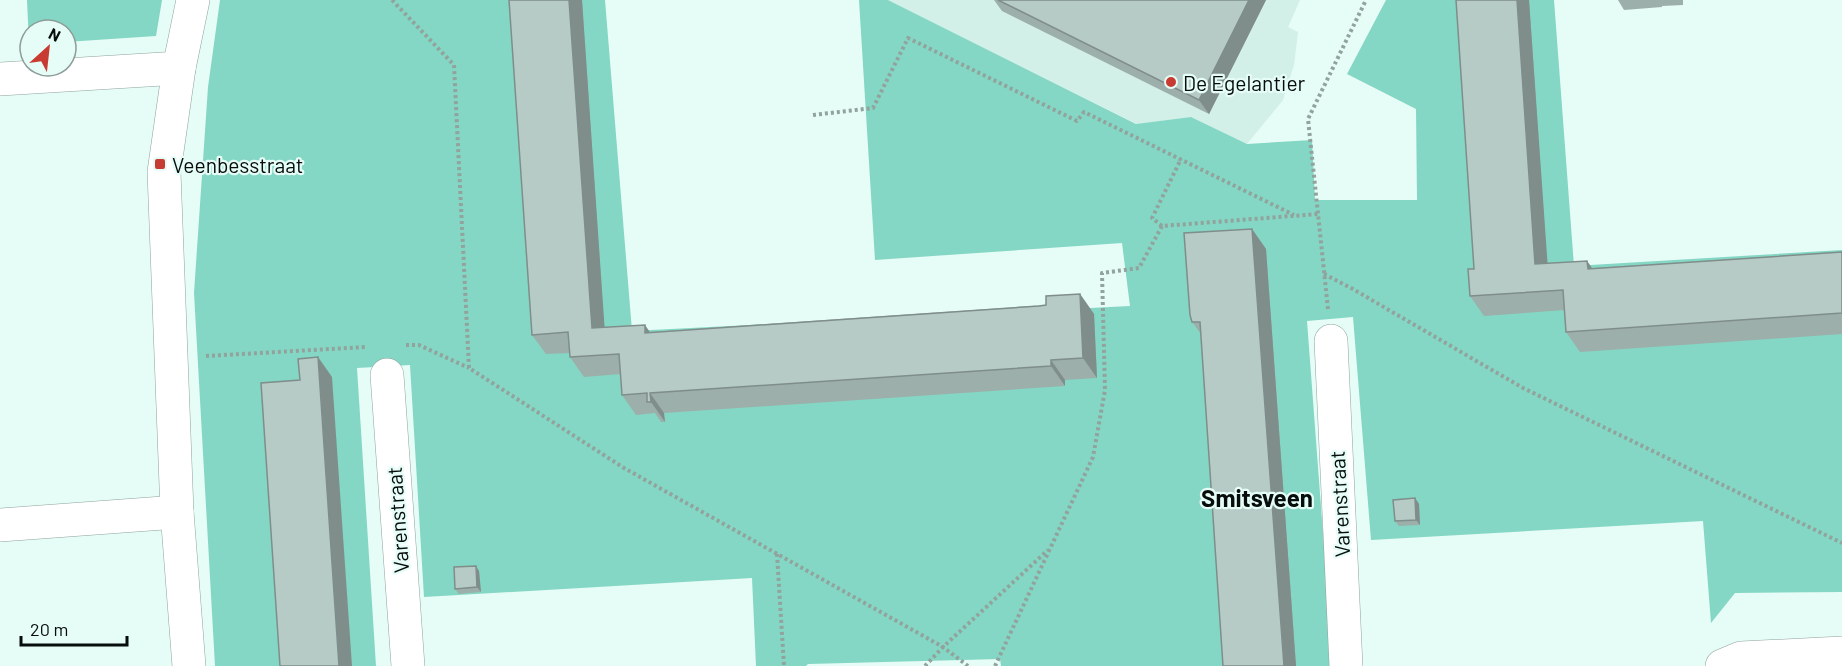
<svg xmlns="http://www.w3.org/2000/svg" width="1842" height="666" viewBox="0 0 1842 666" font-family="Barlow,sans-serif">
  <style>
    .built { fill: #d2efe8 }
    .green { fill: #84d7c4 }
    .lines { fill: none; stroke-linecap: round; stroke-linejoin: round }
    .minor-casing { stroke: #8fa39e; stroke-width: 34 }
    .path { stroke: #92a39e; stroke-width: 4; stroke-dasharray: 3 3; stroke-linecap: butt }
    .minor { stroke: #fff; stroke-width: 33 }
    .wall { fill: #9dafaa }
    .shaded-wall { fill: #7f8e8b }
    .building { fill: #b6cbc6; stroke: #7f8e8b; stroke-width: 1.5 }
    .poi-dot { fill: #c83b32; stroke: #e6fcf6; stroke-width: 2 }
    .labels { text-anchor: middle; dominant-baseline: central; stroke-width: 4.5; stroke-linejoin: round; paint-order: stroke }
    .poi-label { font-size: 21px; fill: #060d0b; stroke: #e6fcf6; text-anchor: start }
    .street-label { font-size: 21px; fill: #060d0b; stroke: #e6fcf6 }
    .quarter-label { font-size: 24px; font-weight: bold; fill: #060d0b; stroke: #e6fcf6 }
  </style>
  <rect width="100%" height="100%" fill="#e6fcf6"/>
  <path class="built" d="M888,0H1300L1288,27L1298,32L1294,65L1283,100L1247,144L1191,117L1137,124Z"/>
  <g class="green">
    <path d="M27,0H162L156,36L66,42V30H30L29,44Z"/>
    <path d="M220,0H605L632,331L1130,306L1122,243L875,260L859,0H888L1136,124L1191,117L1247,144L1312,140L1315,200H1417L1416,109L1347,74L1386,0H1554L1574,266L1842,250V592L1735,593L1711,623L1703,521L1371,540L1353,317L1307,321L1333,666H1001L1000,659L808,664L806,666H756L752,578L424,597L410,365L357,368L376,666H215L194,293L208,87Z"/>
  </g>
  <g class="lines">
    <g class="minor-casing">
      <g id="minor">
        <path d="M0,79L179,68"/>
        <path d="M1331,341L1346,666"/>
        <path d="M387,375L408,666"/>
        <path d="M0,525L177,512"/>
        <path d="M189,666L177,512L164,172L179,68L193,0"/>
        <path d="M1722,666L1741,658L1842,653"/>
      </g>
    </g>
    <g class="path">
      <path d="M392,0L454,65L469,368L624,468L943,647L968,666"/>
      <path d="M813,115L873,108L908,38L1077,121L1084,112L1294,215"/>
      <path d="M1162,226L1152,218L1181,159"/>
      <path d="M1324,274L1351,288L1523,388L1842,543"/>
      <path d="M1328,309L1308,119L1366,0"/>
      <path d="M406,345H419L469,368"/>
      <path d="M206,356L366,347"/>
      <path d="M777,554L784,666"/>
      <path d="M925,666L943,647L1048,550"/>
      <path d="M995,666L1093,457L1105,390L1102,273L1139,268L1162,226L1318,214"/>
    </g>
    <use href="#minor" class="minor"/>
  </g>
  <g class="wall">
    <path d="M509,0H582L604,327L650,332L1046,305L1080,294L1094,314L1097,378L1065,380V386L664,413L665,422H661L655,413L636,415L622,395L621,374L584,377L570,357V353L546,354L532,335Z"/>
    <path d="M994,0H1266L1209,114L1002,11Z"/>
    <path d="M1529,0L1547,264L1587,261L1592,268L1842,252V334L1580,352L1566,332L1565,310L1484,316L1470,296L1474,269Z"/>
    <path d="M1618,0H1683V5L1662,6V7L1624,10Z"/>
    <path d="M1252,229L1266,249L1296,666H1223L1201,334L1192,322Z"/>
    <path d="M1415,498L1419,504L1420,525L1399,526L1395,521Z"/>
    <path d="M476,566L479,571L481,592L459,594L455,589Z"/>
  </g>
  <g class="shaded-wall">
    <path d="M569,0H582L606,348L592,328Z"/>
    <path d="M1249,0H1266L1209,114L1199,100Z"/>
    <path d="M1517,0H1529L1549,284L1535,264Z"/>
    <path d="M1252,229L1266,249L1296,666H1284Z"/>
    <path d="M1587,261L1601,281L1588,269Z"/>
    <path d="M1080,294L1094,314L1097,378L1083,358Z"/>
    <path d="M645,325L658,344L645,333Z"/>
    <path d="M318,357L332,377L352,666H339Z"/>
    <path d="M1051,360L1065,380V386L1051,366Z"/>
    <path d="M650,393L664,413L665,422L651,402Z"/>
    <path d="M1415,498L1419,504L1420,525L1416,520Z"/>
    <path d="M476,566L479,571L481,592L477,587Z"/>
  </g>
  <g class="building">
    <path d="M509,0H569L592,328L645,325V333L1039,306L1046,305V296L1080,294L1083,358L1051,360V366L650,393L651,402H647V393L622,395L619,354L570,357L568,332L532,335Z"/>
    <path d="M998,0H1249L1199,100Z"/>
    <path d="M1456,0H1517L1535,264L1587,261L1588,269L1842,252V313L1566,332L1563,290L1470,296L1468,269H1474Z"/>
    <path d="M1252,229L1284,666H1223L1200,322H1192L1190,315L1184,233Z"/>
    <path d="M318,357L339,666H280L261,383L300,380L298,359Z"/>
    <path d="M1415,498L1416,520L1395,521L1393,500Z"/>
    <path d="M476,566L477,587L455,589L454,567Z"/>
  </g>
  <g class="poi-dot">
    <circle cx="1171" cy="82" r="6"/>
    <rect x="154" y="158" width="12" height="12" rx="3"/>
  </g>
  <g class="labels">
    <g class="poi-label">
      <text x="1183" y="82">De Egelantier</text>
      <text x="172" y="164">Veenbesstraat</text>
    </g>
    <g class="street-label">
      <text transform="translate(1339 504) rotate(-93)">Varenstraat</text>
      <text transform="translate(397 520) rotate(-94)">Varenstraat</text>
    </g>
    <g class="quarter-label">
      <text x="1257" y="497">Smitsveen</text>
    </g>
  </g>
  <g transform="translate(48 48) rotate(27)"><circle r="28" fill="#e6fcf6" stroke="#8c9c98" stroke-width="1.5"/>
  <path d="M0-4.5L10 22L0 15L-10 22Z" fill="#c83b32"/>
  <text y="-9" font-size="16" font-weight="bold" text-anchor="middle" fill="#060d0b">N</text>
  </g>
  <path d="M21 636v9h106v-9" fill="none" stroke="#060d0b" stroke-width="3"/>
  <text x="30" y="636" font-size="18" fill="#060d0b" stroke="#e6fcf6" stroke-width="4.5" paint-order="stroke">20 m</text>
</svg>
